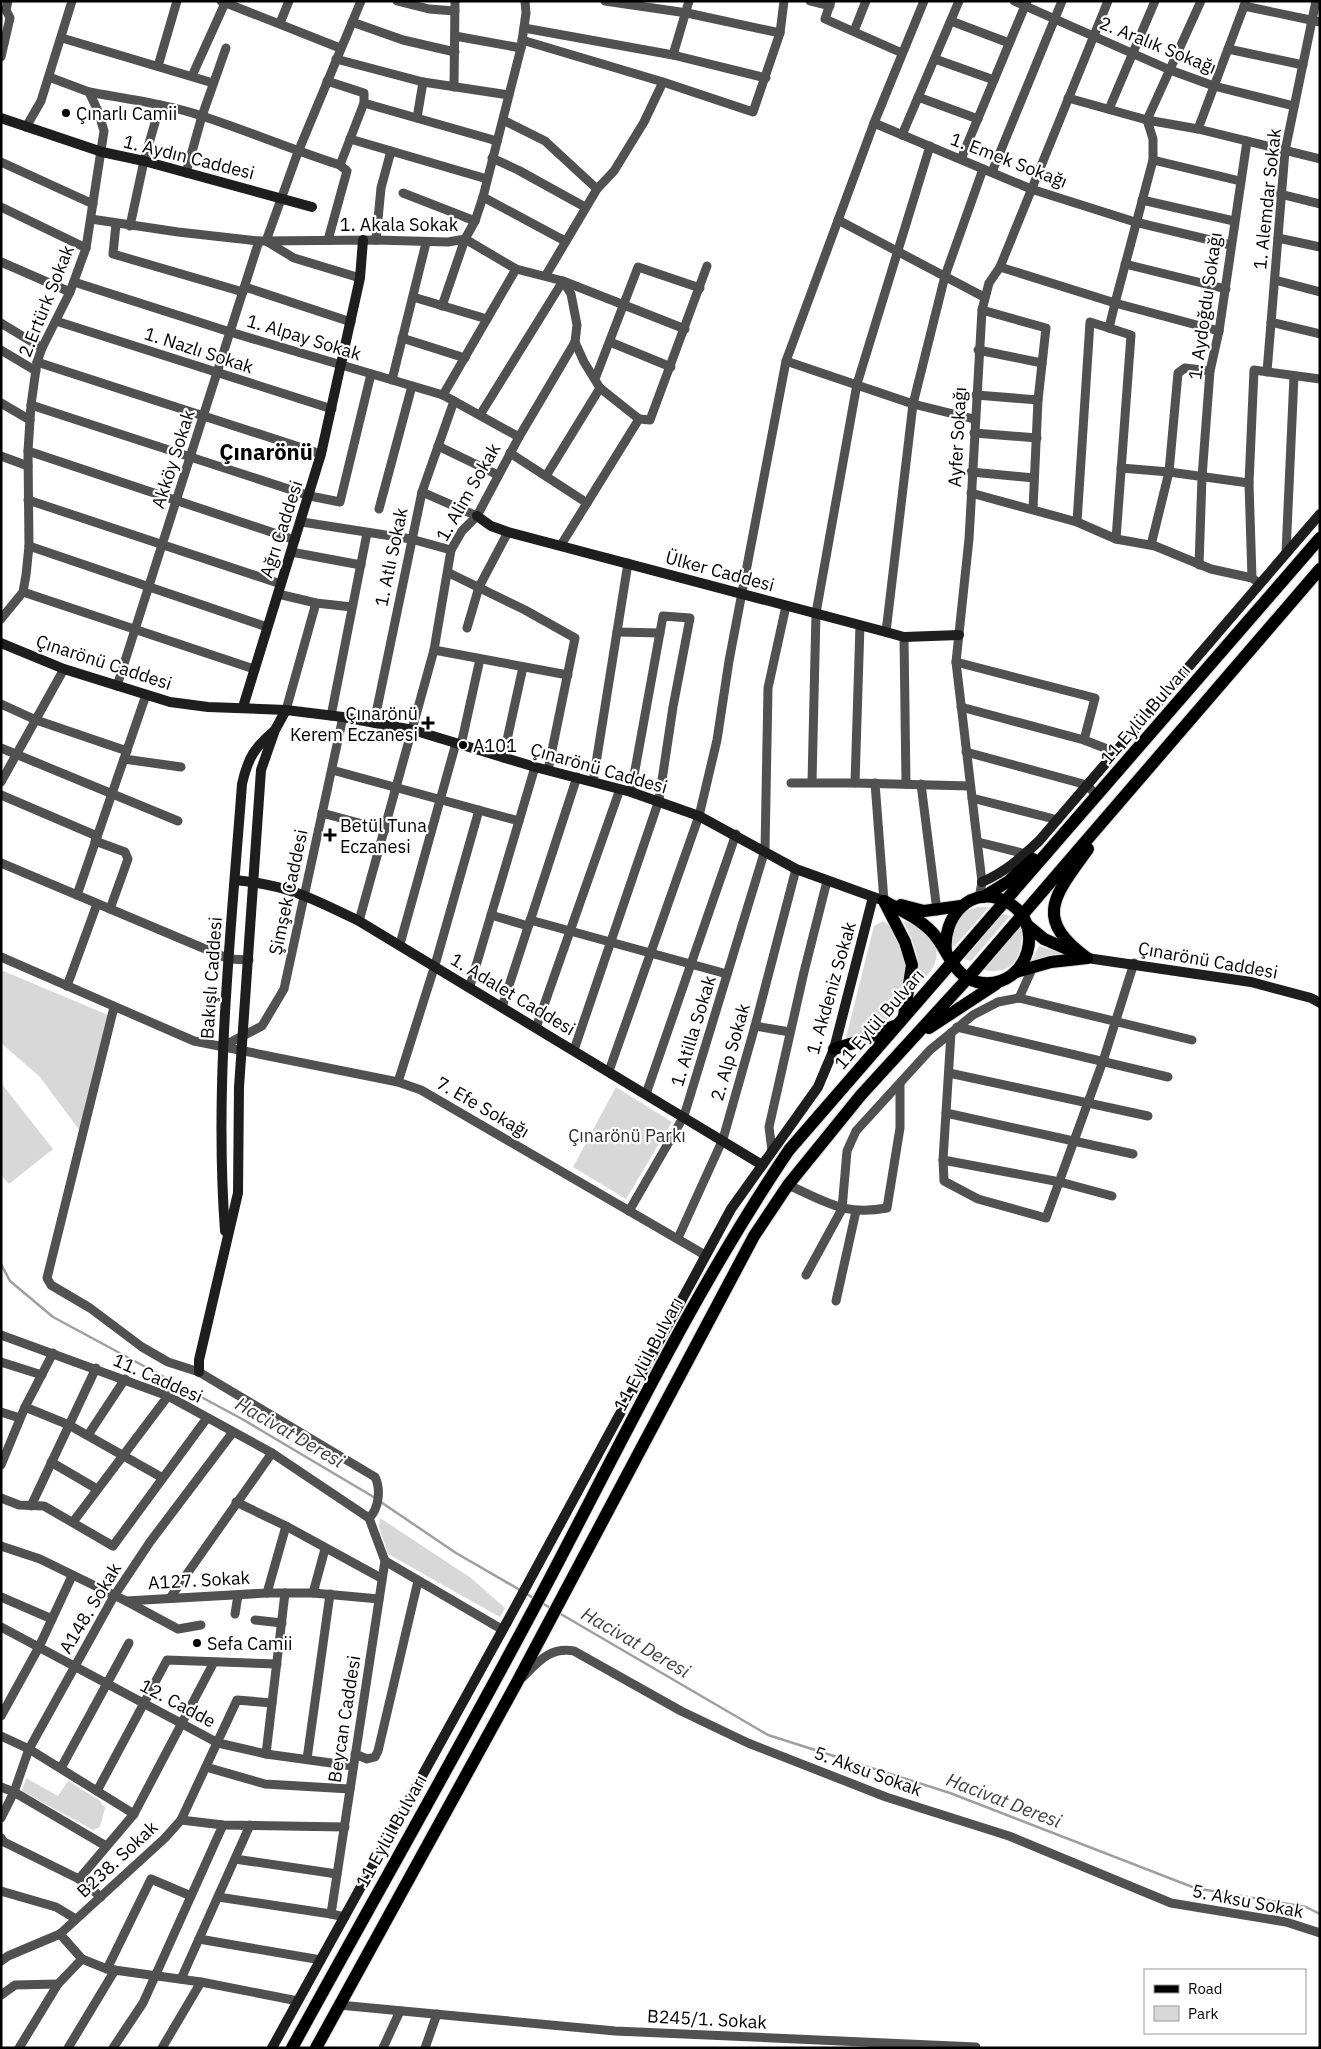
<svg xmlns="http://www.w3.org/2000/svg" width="1321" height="2049" viewBox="0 0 1321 2049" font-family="'IBM Plex Sans',sans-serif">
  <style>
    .green { fill: #d8d8d8 }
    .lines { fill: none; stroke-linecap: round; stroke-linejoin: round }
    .stream { stroke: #9f9f9f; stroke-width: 2.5 }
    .primary-casing { stroke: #dbdbdb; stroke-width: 14 }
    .street { stroke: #515151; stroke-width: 9 }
    .secondary { stroke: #1e1e1e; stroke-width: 10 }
    .primary { stroke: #000; stroke-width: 12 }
    .poi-dot { fill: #000; stroke: #fff; stroke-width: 2 }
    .labels { text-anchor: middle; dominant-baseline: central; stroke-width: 4.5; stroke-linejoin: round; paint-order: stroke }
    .street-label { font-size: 18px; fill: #000; stroke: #fff }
    .poi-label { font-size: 18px; fill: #000; stroke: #fff; text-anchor: start }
    .park-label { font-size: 18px; fill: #2f2f2f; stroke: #fff }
    .water-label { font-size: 19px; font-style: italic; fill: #404040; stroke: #fff }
    .district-label { font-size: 22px; font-weight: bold; fill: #000; stroke: #fff }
  </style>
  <rect width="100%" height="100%" fill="#fff"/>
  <g class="green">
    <path d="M977,907H989L954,947C944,927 957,913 977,907Z"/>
    <path d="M1003,914L1010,916L971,961L964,959Z"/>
    <path d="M883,921C917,943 913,998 883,1023C873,1032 857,1037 845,1042L874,926Z"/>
    <path d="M903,921C922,926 943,941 935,963C932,971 924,979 918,986C921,962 915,942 903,921Z"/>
    <path d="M1022,925C1023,952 1017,976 984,970Z"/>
    <path d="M1039,946L1064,954L1030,964Z"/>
    <path d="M1,970L108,1015L80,1131L40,1077L1,1043Z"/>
    <path d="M1,1083L53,1149L9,1184L1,1175Z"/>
    <path d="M616,1087L672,1122L626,1199L573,1167Z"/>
    <path d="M380,1518L471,1578L505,1608L500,1617L388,1554L379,1527Z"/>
    <path d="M26,1778L58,1796L68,1781L99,1800L105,1808L100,1827L93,1830L22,1791Z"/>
  </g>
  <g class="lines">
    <g class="stream">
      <path d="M1,1264L10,1281L53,1317L242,1419L372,1496L456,1553L520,1590"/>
      <path d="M525,1593L535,1599"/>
      <path d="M542,1603L552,1609"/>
      <path d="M559,1613L768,1735L950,1793L1195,1888L1306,1907L1320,1914"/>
    </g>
    <g class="primary-casing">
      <g id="primary">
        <path d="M983,897L1009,881L1033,859"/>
        <path d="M884,901C900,910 919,918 932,932C949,950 953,980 983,983C1029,987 1047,923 1007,902C971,883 942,917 946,952"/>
        <path d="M884,901L905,942L912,965L904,1016"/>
        <path d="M901,905L924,911L961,906"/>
        <path d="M1027,925L1044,939L1074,952"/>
        <path d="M1087,958C1032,918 1055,895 1088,849"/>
        <path d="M1016,972L1051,962L1087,958"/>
        <path d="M929,1028L996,984"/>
        <path d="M834,1049L863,1040L894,1026"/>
        <path d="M292,2048C378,1891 467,1736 550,1578C626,1433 697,1286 789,1150L1320,538"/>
        <path d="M316,2048L515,1686L754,1236L788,1185L861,1095L968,978L1320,569"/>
      </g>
    </g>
    <g class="street">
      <path d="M221,1L340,48"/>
      <path d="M397,1L429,9L455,11"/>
      <path d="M605,1L687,13L780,33"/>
      <path d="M810,1L830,6"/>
      <path d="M831,1L825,19L902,53"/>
      <path d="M1014,1L1170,70L1214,86L1294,106"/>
      <path d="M1244,6L1320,22"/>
      <path d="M951,21L1009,43"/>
      <path d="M352,22L403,40L455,52"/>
      <path d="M280,23L289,1"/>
      <path d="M524,28L673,55L766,78"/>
      <path d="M854,31L866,1"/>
      <path d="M455,36L521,48"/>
      <path d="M62,38L213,83"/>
      <path d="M522,40L663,82L753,112L780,33L784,1"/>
      <path d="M1228,49L1303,65"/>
      <path d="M673,55L689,1"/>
      <path d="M1,57L10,18L6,10L8,1"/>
      <path d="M336,59L423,82L509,95"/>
      <path d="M935,59L994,80"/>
      <path d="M158,66L177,1"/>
      <path d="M192,76L225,3"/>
      <path d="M327,81L364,93V103L340,165L347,171L328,240"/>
      <path d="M454,87L455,1"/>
      <path d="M89,92C127,99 166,104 202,116C248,131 293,150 340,165"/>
      <path d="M918,97L978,119"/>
      <path d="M1068,98L1147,120L1198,129L1320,159"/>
      <path d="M364,103L497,141"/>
      <path d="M1109,109L1155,1"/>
      <path d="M417,118L423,82"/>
      <path d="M503,120L545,141L597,189"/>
      <path d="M874,123L1031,189L1135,222L1231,245"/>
      <path d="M26,127L41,101L72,1"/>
      <path d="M1198,129L1246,1"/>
      <path d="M902,135L959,1"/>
      <path d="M350,139L487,179"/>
      <path d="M492,158L518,170L585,207"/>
      <path d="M961,159L1027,1"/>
      <path d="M1153,160L1240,181"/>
      <path d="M1,162L93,204"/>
      <path d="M992,172L1062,1"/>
      <path d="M186,173L202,116L226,48"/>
      <path d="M403,193L475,221"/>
      <path d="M1280,194L1320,204"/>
      <path d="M483,197L565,241"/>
      <path d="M1142,200L1234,221"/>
      <path d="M1,207L86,248"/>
      <path d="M91,219L178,232L259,241L376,240L448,242L465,239L516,269L563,281L571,294L577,325L575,342L584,362L600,388L639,419"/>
      <path d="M838,220L984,297"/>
      <path d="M116,224L113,254L243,292"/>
      <path d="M130,226L144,161L160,105"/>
      <path d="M1278,238L1320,247"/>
      <path d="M376,240L381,188L391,151"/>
      <path d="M1,262L70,292"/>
      <path d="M1125,264L1226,289"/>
      <path d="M1000,267L1115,303L1153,160V139L1147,120L1201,1"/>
      <path d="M546,275L597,189L614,171L644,122L663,82"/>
      <path d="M360,278L294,258L266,241L298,152L361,1"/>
      <path d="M1275,280L1320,292"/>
      <path d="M74,282L230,332L443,395L519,437"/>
      <path d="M245,287L351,322"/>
      <path d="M413,297L487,319"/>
      <path d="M442,306L465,239L475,221L483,197L521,48L526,13L525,1"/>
      <path d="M982,310L1046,328L1038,400L1033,509"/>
      <path d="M56,321L332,409"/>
      <path d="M1271,322L1320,334"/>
      <path d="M1,323L42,348"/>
      <path d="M1109,328L1115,303L1219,331"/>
      <path d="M402,338L465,358"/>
      <path d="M610,342L671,367"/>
      <path d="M1,350L36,371"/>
      <path d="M978,350L1042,363"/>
      <path d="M786,361L913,404L974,419"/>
      <path d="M37,362L321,454"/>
      <path d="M1267,372L1285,151L1316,1"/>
      <path d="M595,379L638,267L700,288"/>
      <path d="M392,380L426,243"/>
      <path d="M443,395L516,269"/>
      <path d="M976,395L1038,400"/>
      <path d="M1,403L30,420"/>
      <path d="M31,405L310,496L340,502L371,374"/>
      <path d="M480,415L563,281L685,329"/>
      <path d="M639,419L650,420L707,266"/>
      <path d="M974,433L1037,438"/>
      <path d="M438,446L498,475"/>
      <path d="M28,451L295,540"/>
      <path d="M510,453L587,503"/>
      <path d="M1,456L28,466"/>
      <path d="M1121,468L1169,472L1249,483"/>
      <path d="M971,472L1034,478"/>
      <path d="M546,476L600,388"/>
      <path d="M422,492L477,516"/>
      <path d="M971,493L1077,522L1116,539L1155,546L1211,569L1252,578L1260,584"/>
      <path d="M28,500L281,584"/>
      <path d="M379,509L412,386"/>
      <path d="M302,522L411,539L451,550"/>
      <path d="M1077,522L1090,322L1131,335L1116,539"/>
      <path d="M561,545L639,419"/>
      <path d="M1151,545L1169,472L1178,373L1185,368L1210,371"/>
      <path d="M29,546L267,627"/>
      <path d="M291,552L361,565"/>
      <path d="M1286,553L1294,376"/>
      <path d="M1199,565L1202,477L1210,371L1219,331L1247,141"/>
      <path d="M449,573L525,610L575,638L548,770"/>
      <path d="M1252,578L1249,483L1254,370L1320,379"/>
      <path d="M23,592L254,669"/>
      <path d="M278,594L316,603L352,607"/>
      <path d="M1,619L23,592L26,575L29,546L28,451L31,405L37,362L42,348L70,292L86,248L104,131L98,111L89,92L49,77"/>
      <path d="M467,628L479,587L508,532"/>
      <path d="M617,632L660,633"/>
      <path d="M886,632L913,404L945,276L983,169"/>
      <path d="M904,637L906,784"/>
      <path d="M434,650L568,675"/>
      <path d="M956,662L1095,698L1084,740"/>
      <path d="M117,686L259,241"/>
      <path d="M1,704L36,720L127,751"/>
      <path d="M961,707L1084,740L1115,752"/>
      <path d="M286,710L316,603"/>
      <path d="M331,716L367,533"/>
      <path d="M374,723L422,492L454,401"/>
      <path d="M461,745L480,659"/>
      <path d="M1,748L178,821"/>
      <path d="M966,752L1087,785L1097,796"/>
      <path d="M503,758L523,667"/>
      <path d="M124,759L181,767"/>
      <path d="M332,770L519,821"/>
      <path d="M1,782L64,669"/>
      <path d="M593,782L628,563"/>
      <path d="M812,782L816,613L857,384L930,146"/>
      <path d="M791,783H855L970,786"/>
      <path d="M855,783L860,625"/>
      <path d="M875,783L884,901"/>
      <path d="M921,784L937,911"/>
      <path d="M1,795L97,836"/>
      <path d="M972,798L1058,820"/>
      <path d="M322,813L385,830"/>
      <path d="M95,841L125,852L128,859L110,909"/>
      <path d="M978,842L1026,854"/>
      <path d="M1,863L229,959L249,960"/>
      <path d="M77,895L146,695"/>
      <path d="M979,898L982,882L956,662L969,539L982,310L989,283L1000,267L1108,1"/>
      <path d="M491,915L528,926"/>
      <path d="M530,920L727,974"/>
      <path d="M359,921L434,650L451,550L462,531L477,516L519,437L575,342"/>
      <path d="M400,944L456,743"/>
      <path d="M1,957L194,1041L398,1082L421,1090L705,1255"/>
      <path d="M67,986L97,904"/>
      <path d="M470,986L535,767"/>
      <path d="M1019,998L1033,967"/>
      <path d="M114,1007L47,1278L51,1285L90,1308L142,1347L168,1362L199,1372L375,1477C381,1489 379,1509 369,1518"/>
      <path d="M502,1007L577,777"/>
      <path d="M755,1026L790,1032"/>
      <path d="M957,1027L1168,1077"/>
      <path d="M536,1028L620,789"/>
      <path d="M951,1033L943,1160L944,1181L978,1199L1046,1218L1103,1061L1134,963"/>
      <path d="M223,1046L262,1026L284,989L343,717"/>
      <path d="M574,1050L659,800L673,707L690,618L663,616L631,792"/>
      <path d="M609,1071L699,816L717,740L729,661L786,361L874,123L924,1"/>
      <path d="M949,1073L1148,1116"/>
      <path d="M398,1082L435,965L479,810"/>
      <path d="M646,1094L736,834"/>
      <path d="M946,1113L1133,1154"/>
      <path d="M772,1151L769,1127L804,972L827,881"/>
      <path d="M943,1160L1060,1182L1112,1196"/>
      <path d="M788,1185C827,1202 844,1216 887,1208L900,1128V1084"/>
      <path d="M629,1211L684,1116L765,850L768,688L786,606"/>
      <path d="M678,1238L723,1139L755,1026L796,869"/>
      <path d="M806,1275L842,1209L847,1151L856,1131L930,1050L973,1015L998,1002L1019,998L1192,1040"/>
      <path d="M836,1301L856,1211"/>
      <path d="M1,1335L168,1396L272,1453L369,1518"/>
      <path d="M1,1362L42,1375"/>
      <path d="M25,1407L69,1425L161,1477"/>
      <path d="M1,1412L20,1418"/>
      <path d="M88,1435L125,1379"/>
      <path d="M51,1462L97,1489"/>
      <path d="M1,1465L25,1407L53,1353"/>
      <path d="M1,1498L19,1505L44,1506L113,1546L207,1418"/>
      <path d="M236,1502L286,1526L381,1578"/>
      <path d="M31,1506L96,1368"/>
      <path d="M73,1522L168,1396"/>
      <path d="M1,1546L40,1559L126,1601L267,1593H313L379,1599"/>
      <path d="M385,1561L503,1630"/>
      <path d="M267,1593L286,1526"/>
      <path d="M313,1593L325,1549"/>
      <path d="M1,1597L52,1619"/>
      <path d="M170,1598L272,1453"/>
      <path d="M126,1601L178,1629L201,1625"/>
      <path d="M235,1614L238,1595"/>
      <path d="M255,1620L282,1623"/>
      <path d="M1,1627L218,1743L266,1754L353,1766"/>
      <path d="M523,1677C539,1661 550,1647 574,1651L681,1711L748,1743L886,1797L1009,1836L1171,1903L1286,1922L1320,1933"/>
      <path d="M1,1716L39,1647L72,1576"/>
      <path d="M1,1736L29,1749L134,1814"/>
      <path d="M266,1754L285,1593"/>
      <path d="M355,1754L367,1759L375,1757L378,1751L418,1581"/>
      <path d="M307,1759L330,1594"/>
      <path d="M206,1767L265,1784L350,1789"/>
      <path d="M61,1768L129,1643"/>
      <path d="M1,1787L14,1792L106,1846"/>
      <path d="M97,1791L167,1660L277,1664"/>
      <path d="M1,1818L14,1792L29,1749L114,1596L150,1542L233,1432"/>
      <path d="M181,1820L223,1825L345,1827"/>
      <path d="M1,1838L4,1842L79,1879L101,1897"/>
      <path d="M235,1859L337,1874"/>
      <path d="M79,1879L134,1814L214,1662"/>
      <path d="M1,1891L56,1907L76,1919"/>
      <path d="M218,1897L331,1914"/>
      <path d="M345,1917L331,1914L385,1561L369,1518"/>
      <path d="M60,1934L82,1959L107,1969L201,1982L298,2001"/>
      <path d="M199,1939L321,1960"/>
      <path d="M1,1961L8,1956L60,1934L165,1838L181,1820L237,1700L272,1703"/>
      <path d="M107,1969L151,1879L191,1896"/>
      <path d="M181,1979L250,1825"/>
      <path d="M1,1995L15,1985L58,1984"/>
      <path d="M339,2005L615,2031L976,2047"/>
      <path d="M19,2048L58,1984L82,1959"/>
      <path d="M68,2048L115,1970"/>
      <path d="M113,2048L143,2003L223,1825"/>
      <path d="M162,2048L201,1982"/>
      <path d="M383,2048L400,2011"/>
      <path d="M425,2048L437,2014"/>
    </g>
    <g class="secondary">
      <path d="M1,118L102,152L144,161L312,207"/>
      <path d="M477,516L491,526L508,532L886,632L904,637L959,635"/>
      <path d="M1,643L64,669L170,702L208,707L286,710L343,717L413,730L535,767L631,792L699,816L796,869L879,899"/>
      <path d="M243,707L321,454L360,278L363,240"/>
      <path d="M235,880C288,885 312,898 359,921L762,1165"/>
      <path d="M982,882C1005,872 1021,858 1039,841L1320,514"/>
      <path d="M1087,958L1251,982L1311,998L1320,1003"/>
      <path d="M225,1231C214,1082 231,933 242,784C248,758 254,748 274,731"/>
      <path d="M199,1372V1360L238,1193L239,1087L261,770L275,730L286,710"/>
      <path d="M272,2048L507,1622L731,1209L818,1087L834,1049L873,897"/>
    </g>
    <use href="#primary" class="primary"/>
  </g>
  <g class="poi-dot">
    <circle cx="66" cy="113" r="5"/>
    <path d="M425.5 715.5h5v5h5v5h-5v5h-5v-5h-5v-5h5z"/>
    <circle cx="463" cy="745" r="5"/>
    <path d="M327.5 827.5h5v5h5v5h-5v5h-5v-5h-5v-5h5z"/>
    <circle cx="197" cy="1643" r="5"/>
  </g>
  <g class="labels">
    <g class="street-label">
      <text transform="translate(1158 45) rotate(22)">2. Aralık Sokağı</text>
      <text transform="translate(189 157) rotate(14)">1. Aydın Caddesi</text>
      <text transform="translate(1009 160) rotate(21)">1. Emek Sokağı</text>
      <text transform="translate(1267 199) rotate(-84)">1. Alemdar Sokak</text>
      <text x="399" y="224">1. Akala Sokak</text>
      <text transform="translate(46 301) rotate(-68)">2.Ertürk Sokak</text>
      <text transform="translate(1205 306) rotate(-82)">1. Aydoğdu Sokağı</text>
      <text transform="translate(304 337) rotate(17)">1. Alpay Sokak</text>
      <text transform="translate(199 350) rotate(18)">1. Nazlı Sokak</text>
      <text transform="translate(957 437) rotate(-87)">Ayfer Sokağı</text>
      <text transform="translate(173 459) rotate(-72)">Akköy Sokak</text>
      <text transform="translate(468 492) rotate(-60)">1. Alim Sokak</text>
      <text transform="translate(281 529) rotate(-72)">Ağrı Caddesi</text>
      <text transform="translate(391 557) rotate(-78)">1. Atlı Sokak</text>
      <text transform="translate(720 571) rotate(15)">Ülker Caddesi</text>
      <text transform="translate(104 662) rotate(18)">Çınarönü Caddesi</text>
      <text transform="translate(1145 714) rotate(-49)">11 Eylül Bulvarı</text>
      <text transform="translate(599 768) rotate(16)">Çınarönü Caddesi</text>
      <text transform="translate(288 892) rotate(-78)">Şimşek Caddesi</text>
      <text transform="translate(1208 960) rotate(10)">Çınarönü Caddesi</text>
      <text transform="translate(211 978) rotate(-86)">Bakışlı Caddesi</text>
      <text transform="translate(831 988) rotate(-74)">1. Akdeniz Sokak</text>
      <text transform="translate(513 994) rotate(31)">1. Adalet Caddesi</text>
      <text transform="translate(879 1019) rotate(-49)">11 Eylül Bulvarı</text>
      <text transform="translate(693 1031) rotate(-73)">1. Atilla Sokak</text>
      <text transform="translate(730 1052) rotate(-74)">2. Alp Sokak</text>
      <text transform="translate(483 1107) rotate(30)">7. Efe Sokağı</text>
      <text transform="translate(648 1354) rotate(-62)">11 Eylül Bulvarı</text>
      <text transform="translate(158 1378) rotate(24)">11. Caddesi</text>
      <text transform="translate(199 1580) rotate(-3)">A127. Sokak</text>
      <text transform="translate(90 1608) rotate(-59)">A148. Sokak</text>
      <text transform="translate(178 1703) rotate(28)">12. Cadde</text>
      <text transform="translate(344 1719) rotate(-81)">Beycan Caddesi</text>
      <text transform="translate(868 1771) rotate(20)">5. Aksu Sokak</text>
      <text transform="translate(391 1831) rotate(-61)">11 Eylül Bulvarı</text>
      <text transform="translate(117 1859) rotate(-43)">B238. Sokak</text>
      <text transform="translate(1248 1901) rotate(11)">5. Aksu Sokak</text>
      <text transform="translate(707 2019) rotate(3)">B245/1. Sokak</text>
    </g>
    <g class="poi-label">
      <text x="76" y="113">Çınarlı Camii</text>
      <text x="418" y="713" text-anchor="end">Çınarönü<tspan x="418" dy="21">Kerem Eczanesi</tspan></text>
      <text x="473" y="745">A101</text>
      <text x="340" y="825">Betül Tuna<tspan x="340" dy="21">Eczanesi</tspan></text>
      <text x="207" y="1643">Sefa Camii</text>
    </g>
    <g class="park-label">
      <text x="627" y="1135">Çınarönü Parkı</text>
    </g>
    <g class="water-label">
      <text transform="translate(290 1432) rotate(30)">Hacivat Deresi</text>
      <text transform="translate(636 1642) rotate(30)">Hacivat Deresi</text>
      <text transform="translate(1004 1800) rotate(21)">Hacivat Deresi</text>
    </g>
    <g class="district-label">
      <text x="266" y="451">Çınarönü</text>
    </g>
  </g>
  <rect width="1321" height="2049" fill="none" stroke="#000000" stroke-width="5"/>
  <rect x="1144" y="1969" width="162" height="65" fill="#ffffff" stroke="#999999"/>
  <rect x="1154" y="1985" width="25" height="8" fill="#000000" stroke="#999999"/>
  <text x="1188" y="1994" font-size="15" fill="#000000">Road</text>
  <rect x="1154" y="2006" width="25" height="15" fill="#d8d8d8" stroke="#999999"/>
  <text x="1188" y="2019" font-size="15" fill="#000000">Park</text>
</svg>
